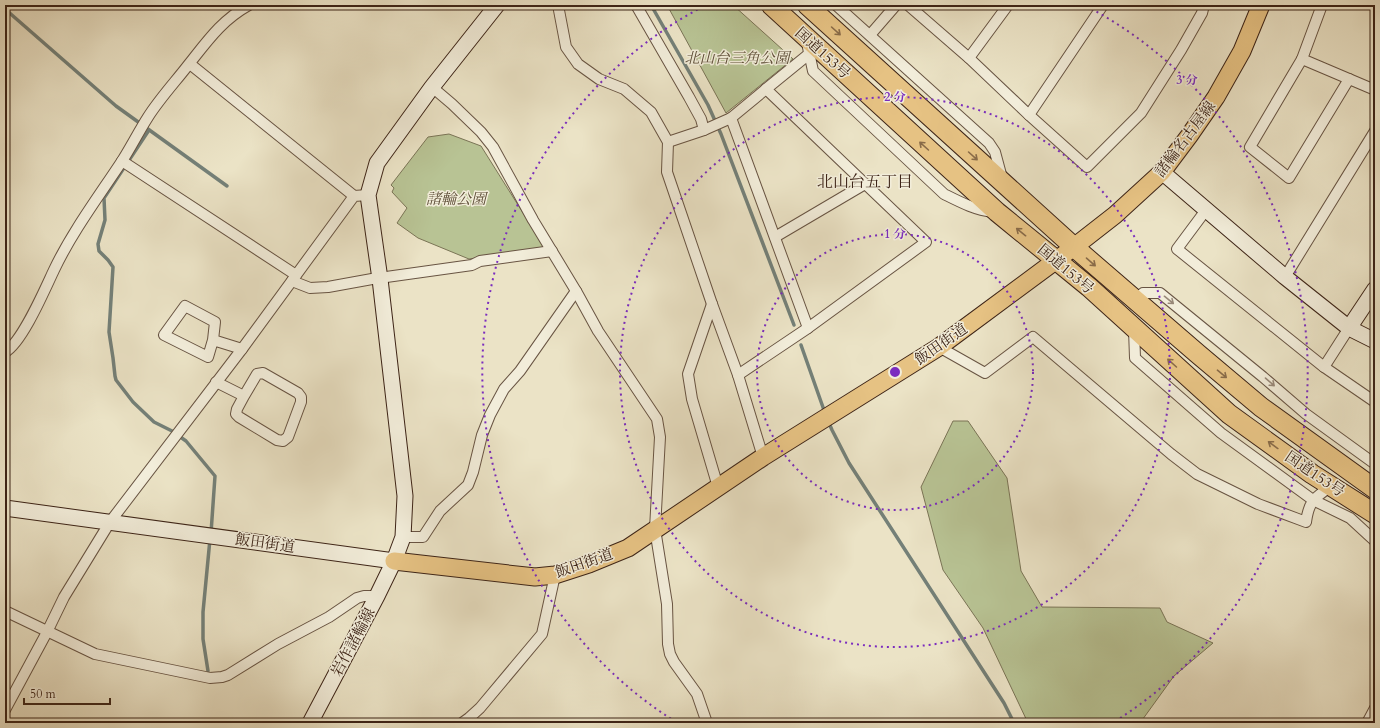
<svg xmlns="http://www.w3.org/2000/svg" width="1380" height="728" viewBox="0 0 1380 728" font-family="Cardo,'Noto Serif JP',serif">
  <style>
    .green { fill: #b8c394; stroke: #7a7456 }
    .lines { fill: none; stroke-linecap: round; stroke-linejoin: round }
    .stream { stroke: #748078; stroke-width: 3.5 }
    .street-casing { stroke: #685443; stroke-width: 12 }
    .secondary-casing { stroke: #3d2417; stroke-width: 17 }
    .primary-casing { stroke: #3d2417; stroke-width: 19 }
    .highway-casing { stroke: #3d2417; stroke-width: 21 }
    .street { stroke: #f2edda; stroke-width: 10 }
    .secondary { stroke: #f2edda; stroke-width: 15 }
    .primary { stroke: #e6c283; stroke-width: 17 }
    .highway { stroke: #e6c283; stroke-width: 19 }
    .oneway { stroke: #896b48 }
    .oneway2 { stroke: #988878 }
    .ring { fill: none; stroke: #7b2cbf; stroke-width: 2; stroke-dasharray: 2 4 }
    .labels { text-anchor: middle; dominant-baseline: central; stroke-width: 3; stroke-linejoin: round; paint-order: stroke }
    .street-label { font-size: 15px; fill: #3d2417; stroke: #f2edda }
    .park-label { font-size: 15px; font-style: italic; fill: #5c4c36; stroke: #f2edda }
    .neighbourhood-label { font-size: 16px; fill: #3d2417; stroke: #f2edda }
    .centre { fill: #7b2cbf; stroke: #f2edda; stroke-width: 2 }
    .ring-label { font-size: 12px; text-anchor: middle; font-weight: bold; fill: #7b2cbf; stroke: #f2edda; stroke-width: 3; stroke-linejoin: round; paint-order: stroke }
  </style>
  <rect width="100%" height="100%" fill="#ebe3c6"/>
  <filter id="stains"><feTurbulence type="fractalNoise" baseFrequency=".005" numOctaves="4"/><feColorMatrix values="0 0 0 0 .2 0 0 0 0 .09 0 0 0 0 .02 0 0 0 .5 -.17"/></filter>
  <radialGradient id="worn" r=".72"><stop offset=".6" stop-color="#630" stop-opacity="0"/><stop offset="1" stop-color="#630" stop-opacity=".3"/></radialGradient>
  <g class="green">
    <path d="M667,5H733L793,59L726,113Z"/>
    <path d="M449,134L481,146L545,248L469,259L418,238L397,223L407,208L392,192L394,188L391,185L428,137Z"/>
    <path d="M953,421H968L1007,478L1021,571L1042,607L1160,608L1167,622L1213,643L1174,676L1140,723H1028L983,628L943,570L921,487Z"/>
  </g>
  <g class="lines">
    <g class="stream">
      <path d="M651,5L708,105L721,134L794,325"/>
      <path d="M5,9L116,106L227,186"/>
      <path d="M149,130L104,198L105,220L98,244L99,251L108,260L113,267L109,332L113,358L115,376L116,380L133,402L154,422L172,431L186,441L215,476L211,533"/>
      <path d="M801,345L825,413"/>
      <path d="M828,421L832,430L849,463L1004,703L1014,723"/>
      <path d="M208,671L203,639V612L210,539"/>
    </g>
    <g class="street-casing">
      <g id="street">
        <path d="M558,5L566,47L578,64L599,79L624,89L651,112L668,142L667,172L712,304L738,375L763,457"/>
        <path d="M636,5L689,97L701,119L704,130"/>
        <path d="M836,5L989,143L995,152L1002,178"/>
        <path d="M908,5L969,58L1029,115L1087,167L1141,113L1181,50L1202,13L1204,5"/>
        <path d="M1322,5L1302,59L1375,90"/>
        <path d="M870,35L896,5"/>
        <path d="M806,38L813,71L944,194C960,202 975,210 993,212"/>
        <path d="M969,58L1008,5"/>
        <path d="M1302,59L1250,147L1289,178L1349,79"/>
        <path d="M190,64L354,196"/>
        <path d="M432,87L452,104L481,132L493,147L533,220L576,291L598,331L657,419L660,437L655,529L667,604L668,644L670,654L674,662L697,694L707,723"/>
        <path d="M766,89L809,54"/>
        <path d="M1029,115L1103,5"/>
        <path d="M731,118L808,328"/>
        <path d="M668,142L704,130L731,118L766,89L926,242L808,328L738,375"/>
        <path d="M122,161L296,275"/>
        <path d="M1206,210L1177,249L1324,367L1375,402"/>
        <path d="M775,237L865,184"/>
        <path d="M1285,277L1375,131"/>
        <path d="M292,281L310,288L328,287L372,279L472,265L480,261L552,251"/>
        <path d="M1135,300L1143,293H1160L1263,377L1306,414L1375,464"/>
        <path d="M712,304L688,374L692,399L718,487"/>
        <path d="M1134,329L1135,358L1221,433L1313,500L1350,518L1375,541"/>
        <path d="M213,340L208,357L164,335L185,306L215,322L213,340L242,349"/>
        <path d="M939,347L985,373L1033,337L1171,454L1197,474L1258,504L1306,522C1309,500 1315,498 1331,486"/>
        <path d="M5,352C22,343 45,289 54,270C72,232 99,196 122,161C131,147 139,131 148,117C160,98 176,81 189,64C208,40 222,20 249,5"/>
        <path d="M1324,367L1349,328"/>
        <path d="M216,382L244,396L257,374L263,373L298,393L301,397V402L288,437L283,441L277,440L239,417L236,414L237,409L244,396"/>
        <path d="M403,537H423L440,511L468,485L473,472L482,435L490,415L504,389L520,371L576,291"/>
        <path d="M5,611L95,654L210,678L222,677L228,675L278,644L329,617L357,598L364,596H377"/>
        <path d="M5,710L47,632L64,597L110,522L242,349L354,196L368,195"/>
        <path d="M462,723L469,718L480,708L542,634L555,575"/>
        <path d="M1367,723L1375,708"/>
      </g>
    </g>
    <g class="secondary-casing">
      <g id="secondary">
        <path d="M1162,172L1285,277L1349,328L1375,341"/>
        <path d="M1349,328L1375,289"/>
        <path d="M5,508L394,561"/>
        <path d="M310,723L377,596L394,561L403,537L405,496L380,279L368,195L377,163L432,87L497,5"/>
      </g>
    </g>
    <g class="primary-casing">
      <path id="primary" d="M394,561L535,577L555,575L589,564L628,548L763,457L939,347L1074,247L1115,215L1162,172L1189,136L1216,97L1242,51L1261,5"/>
    </g>
    <g class="highway-casing">
      <g id="highway">
        <path d="M771,5L997,212L1089,287L1229,414L1312,474L1375,514"/>
        <path d="M807,5L1074,247L1198,354L1261,407L1375,489"/>
      </g>
    </g>
    <use href="#street" class="street"/>
    <use href="#secondary" class="secondary"/>
    <use href="#primary" class="primary"/>
    <use href="#highway" class="highway"/>
  </g>
  <defs><path id="oneway-shaft" d="M-6 0H5M1.5-3L5.5 0L1.5 3" fill="none" stroke-width="1.6" stroke-linecap="round" stroke-linejoin="round"/></defs>
  <g class="oneway">
    <use href="#oneway-shaft" transform="translate(836 31) rotate(42)"/>
    <use href="#oneway-shaft" transform="translate(924 146) rotate(-138)"/>
    <use href="#oneway-shaft" transform="translate(973 156) rotate(42)"/>
    <use href="#oneway-shaft" transform="translate(1021 232) rotate(-141)"/>
    <use href="#oneway-shaft" transform="translate(1091 262) rotate(41)"/>
    <use href="#oneway-shaft" transform="translate(1172 363) rotate(-138)"/>
    <use href="#oneway-shaft" transform="translate(1222 374) rotate(40)"/>
    <use href="#oneway-shaft" transform="translate(1273 445) rotate(-144)"/>
  </g>
  <g class="oneway2">
    <use href="#oneway-shaft" transform="translate(1169 300) rotate(39)"/>
    <use href="#oneway-shaft" transform="translate(1270 382) rotate(41)"/>
  </g>
  <g class="ring">
    <circle cx="895" cy="372" r="138"/>
    <circle cx="895" cy="372" r="275"/>
    <path d="M676 722A413 413 0 0 1 704 6M1086 6A413 413 0 0 1 1114 722"/>
  </g>
  <g class="labels">
    <g class="street-label">
      <text transform="translate(823 53) rotate(42)">国道153号</text>
      <text transform="translate(1185 139) rotate(-53)">諸輪名古屋線</text>
      <text transform="translate(1066 269) rotate(40)">国道153号</text>
      <text transform="translate(941 344) rotate(-35)">飯田街道</text>
      <text transform="translate(1315 474) rotate(34)">国道153号</text>
      <text transform="translate(265 543) rotate(8)">飯田街道</text>
      <text transform="translate(584 563) rotate(-19)">飯田街道</text>
      <text transform="translate(353 642) rotate(-62)">岩作諸輪線</text>
    </g>
    <g class="park-label">
      <text x="737" y="58">北山台三角公園</text>
      <text x="456" y="199">諸輪公園</text>
    </g>
    <g class="neighbourhood-label">
      <text x="865" y="182">北山台五丁目</text>
    </g>
  </g>
  <circle cx="895" cy="372" r="6" class="centre"/>
  <g class="ring-label">
    <text x="1187" y="84">3 分</text>
    <text x="895" y="101">2 分</text>
    <text x="895" y="238">1 分</text>
  </g>
  <rect width="1380" height="728" fill="none" stroke="#ebe3c6" stroke-width="20"/>
  <rect x="6" y="6" width="1368" height="716" fill="none" stroke="#3d2417" stroke-width="2"/>
  <rect x="10" y="10" width="1360" height="708" fill="none" stroke="#3d2417"/>
  <path d="M24 698v6h86v-6" fill="none" stroke="#3d2417" stroke-width="2"/>
  <text x="30" y="698" font-size="12" fill="#3d2417" stroke="#f2edda" stroke-width="3" paint-order="stroke">50 m</text>
  <rect width="100%" height="100%" filter="url(#stains)"/>
  <rect width="100%" height="100%" fill="url(#worn)"/>
</svg>
